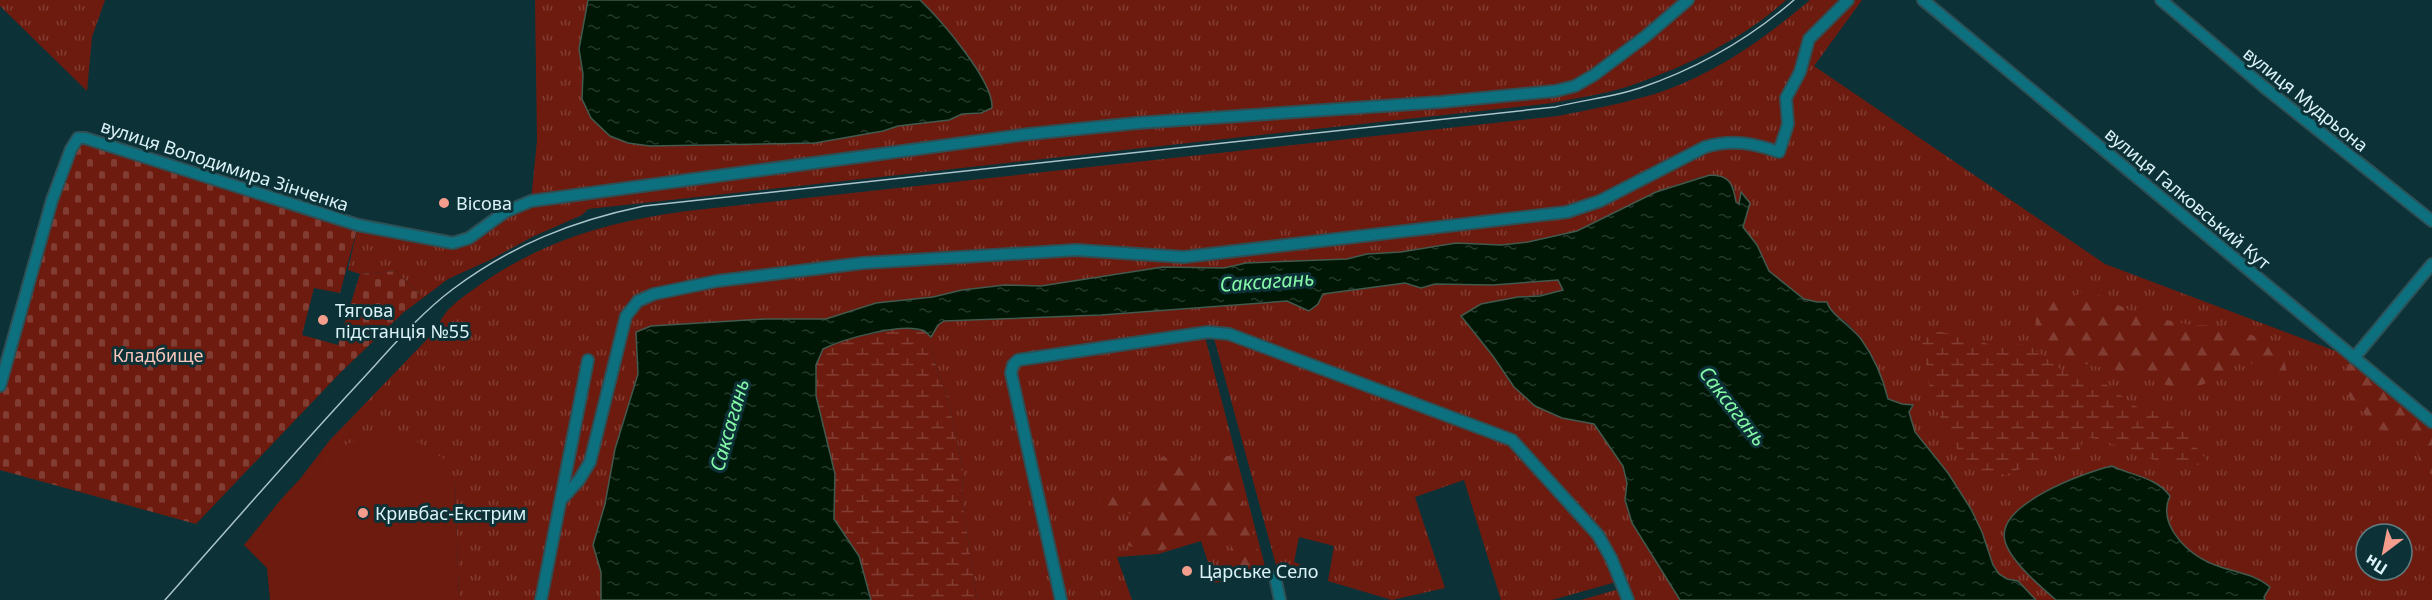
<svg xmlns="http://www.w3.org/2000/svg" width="2432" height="600" viewBox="0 0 2432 600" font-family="'Noto Sans',sans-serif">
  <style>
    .grass { fill: url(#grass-tufts); fill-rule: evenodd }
    .forest { fill: url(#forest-firs) }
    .wetland { fill: url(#wetland-marsh) }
    .cemetery { fill: url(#cemetery-stones) }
    .pitch { fill: #6e1b0f }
    .water { fill: url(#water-ripples); stroke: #42594e; stroke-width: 1.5 }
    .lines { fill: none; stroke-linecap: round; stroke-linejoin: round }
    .minor-casing { stroke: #2d5056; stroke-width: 14 }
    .minor { stroke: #0d707f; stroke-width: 10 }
    .tram { stroke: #a9c4ca; stroke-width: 1.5 }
    .poi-dot { fill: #f49d8d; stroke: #0c3137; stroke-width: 2 }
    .labels { text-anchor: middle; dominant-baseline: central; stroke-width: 6; stroke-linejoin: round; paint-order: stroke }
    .street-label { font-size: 18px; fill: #dbf3f8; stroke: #0c3137 }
    .poi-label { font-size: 18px; fill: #dbf3f8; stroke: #0c3137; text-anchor: start }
    .park-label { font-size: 18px; fill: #fbc6bb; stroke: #0c3137 }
    .water-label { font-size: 20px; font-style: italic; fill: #85f9a6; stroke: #0c3137 }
  </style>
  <defs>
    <pattern id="grass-tufts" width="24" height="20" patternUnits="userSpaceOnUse" patternTransform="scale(1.5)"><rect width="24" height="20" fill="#6e1b0f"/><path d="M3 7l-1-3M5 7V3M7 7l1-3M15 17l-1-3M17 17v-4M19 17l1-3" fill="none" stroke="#823d33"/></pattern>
    <pattern id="forest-firs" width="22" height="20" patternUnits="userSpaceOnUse" patternTransform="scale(1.5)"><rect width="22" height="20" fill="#6e1b0f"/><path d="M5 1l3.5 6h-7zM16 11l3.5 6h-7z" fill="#823d33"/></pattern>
    <pattern id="wetland-marsh" width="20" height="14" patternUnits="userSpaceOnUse" patternTransform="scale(1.5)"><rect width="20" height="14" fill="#6e1b0f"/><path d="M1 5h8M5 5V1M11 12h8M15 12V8" fill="none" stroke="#823d33"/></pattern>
    <pattern id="cemetery-stones" width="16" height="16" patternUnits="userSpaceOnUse" patternTransform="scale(1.5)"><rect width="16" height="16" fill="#6e1b0f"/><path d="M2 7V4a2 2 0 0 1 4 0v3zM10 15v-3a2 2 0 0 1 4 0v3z" fill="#823d33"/></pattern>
    <pattern id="water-ripples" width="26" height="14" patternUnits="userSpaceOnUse" patternTransform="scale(1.5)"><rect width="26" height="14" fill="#001705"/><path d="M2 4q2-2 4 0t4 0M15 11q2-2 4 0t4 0" fill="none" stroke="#25392a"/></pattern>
  </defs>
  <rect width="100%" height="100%" fill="#0c3137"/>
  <g class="grass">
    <path d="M0,0H105L92,37L87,91L0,6Z"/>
    <path d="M535,0H588L579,49L583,74L582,99L591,118L628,143L650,146L815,143L883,131L898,126L949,120L963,114L977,68L920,0H1786C1744,38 1691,64 1638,83C1612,93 1581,97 1553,103L588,209L582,215L532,237L492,259L448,279L423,298L396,271L360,274L348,270L358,225L453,243L531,201L537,141Z"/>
    <path d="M1810,0H1862L1814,66L2105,264L2354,358L2432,422V600H2036L2018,581L2007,579L1999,574L1990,560L1982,532L1948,473L1915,432L1909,412L1902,404L1888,399C1881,371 1868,345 1849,325C1842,318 1833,315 1828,307L1804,299L1769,271L1757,245L1743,227L1750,203L1741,193L1739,204L1735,202L1734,187L1700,177L1656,192L1577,231L1528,242L1501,245L1456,243L1401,252L1367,254L1347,259L1246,263L1224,268L1163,267L1041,286L1005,285L962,290L933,297L876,303L826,319H766L651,326L636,332L638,374L615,449L605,504L593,545L601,572V600H459L455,481L336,451L300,479L330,440L438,328C442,311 460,299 474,289C538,242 610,221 687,211L1558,116C1587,110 1616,105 1644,97C1706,80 1762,41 1810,0ZM2366,534H2402V570H2366Z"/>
    <path d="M1558,280L1563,290C1536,297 1509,298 1481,304L1493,356L1514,387L1562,418L1594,424L1623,466L1627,483L1625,500L1632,523L1680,600H1631L1614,556L1514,437L1230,331L1009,362L1056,600H977L962,499L963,470L948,398L937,371L931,347V337L938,325L944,321L1101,315L1288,301L1308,311L1318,304L1323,294L1406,283L1421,288L1435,284L1493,285Z"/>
    <path d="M1205,337L1266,570L1215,583L1201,541L1158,554L1117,557L1132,600H1065L1015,367L1020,362Z"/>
    <path d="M1214,338H1225L1509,442L1595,537L1616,582L1552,600H1501L1464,480L1415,497L1445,588L1392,600L1328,581L1334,546L1299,537L1294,562L1312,569L1315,573L1313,578H1310L1276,565Z"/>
    <path d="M1619,589L1623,600H1581Z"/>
  </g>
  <g class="forest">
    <path d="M2086,288L2113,303L2142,315L2191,325H2206L2238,332L2255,336L2283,354L2287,374L2275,377C2266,372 2259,362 2247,363C2224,363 2217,383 2194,387C2172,391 2148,378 2127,373C2100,365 2050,364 2037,333C2033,324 2038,311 2041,302L2075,297Z"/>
    <path d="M2354,358L2432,422V475L2423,465L2414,447L2402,437L2377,428L2340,387L2341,374Z"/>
    <path d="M1181,453L1189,456L1203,466V478L1210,484H1219L1225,475L1222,463L1224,457L1234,455L1238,465L1235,475L1263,566L1259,570C1246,569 1238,565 1230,556L1232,536L1226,533L1158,551L1142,550L1121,543L1119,538L1125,532L1136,531L1141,522L1136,514L1103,511L1100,499L1108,493L1117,494L1130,501C1146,497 1159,486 1165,472L1158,463L1162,457L1175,459Z"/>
  </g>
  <g class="wetland">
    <path d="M902,328L923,331L931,337V347L937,371L948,398L963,470L962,499L977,600H871L846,536L834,519L835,474L816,396V365L823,349L841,340Z"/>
    <path d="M1937,331L1969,338L2000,348L2022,344L2030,346L2067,374L2093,378L2104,383L2141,410L2158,408L2162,410L2188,437L2209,463C2158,473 2133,446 2087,437L2081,442L2080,450L2053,455L2001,477L1979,474L1965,464L1932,401L1922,341L1927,332Z"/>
  </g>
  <path class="cemetery" d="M78,138L358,225L340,293L314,288L302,335L338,345L360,274L396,271L423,298L404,312L341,372L196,524L0,470V386L42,234Z"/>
  <path class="pitch" d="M386,436L414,440L447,461L455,481L459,600H270L267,568L244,545C277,505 311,455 363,438C370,436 378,437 386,436Z"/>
  <g class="water">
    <path d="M588,0H920C940,19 994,81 992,108L981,113L962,114L949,120L898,126L883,131L815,143L650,146L628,143L610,136L591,118L582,99L583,74L579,49Z"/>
    <path d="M1710,175C1730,175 1733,184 1736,202L1739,204L1741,192L1750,203L1743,227L1757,245L1769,271L1804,299L1817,302H1827C1830,314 1852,327 1861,339C1874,357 1883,378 1888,399L1902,404L1913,405L1909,412L1915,432L1948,473L1971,509L1982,532L1993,565L1999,574L2007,579L2018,581L2036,600H1680L1632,523L1625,500L1627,483L1623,466L1594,424L1562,418L1535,406L1514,387L1493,356L1461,316L1481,304L1518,297L1540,296L1563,290L1558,280L1493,285L1435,284L1421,288L1405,283L1323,294L1318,304L1309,311L1287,301L1101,315L944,321L938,325L931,337C929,335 927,333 924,331C903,322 843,339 823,349L816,365V396L835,474L834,519L859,556L871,600H601V572L593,545L605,504L615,449L638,374L636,332L651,326L766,319H826L876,303L933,297L962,290L1005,285L1041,286L1163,267L1224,268L1246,263L1347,259L1367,254L1401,252L1456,243L1501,245L1528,242L1577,231L1656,192Z"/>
    <path d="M2112,466C2133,476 2156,477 2170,496C2156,526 2191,558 2218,566C2237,573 2255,574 2270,587L2264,597L2265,600H2056C2041,587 2010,561 2005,541C1995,504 2086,472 2112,466Z"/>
  </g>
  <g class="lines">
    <g class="minor-casing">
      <g id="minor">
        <path d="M1923,0L2432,422"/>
        <path d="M2161,0L2264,87L2432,221"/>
        <path d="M2354,358L2432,264"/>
        <path d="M0,386L52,200L71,149L78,138H85L358,225L453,243L469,238L505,212L531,201L1029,134L1137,123L1441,102L1555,91L1575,86L1594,75L1646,36L1688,0"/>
        <path d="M561,500L579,480L590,462L626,316L638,301L654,294L717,281L863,263L1076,250L1184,257L1567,212L1600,201L1705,147C1731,139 1753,143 1779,152L1788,124L1786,98L1800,72L1809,39L1848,0"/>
        <path d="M1275,577L1280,600"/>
        <path d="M541,600L588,360"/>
        <path d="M1061,600L1011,373L1013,365L1018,360L1208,332L1229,334L1512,440L1598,535L1611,558L1628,600"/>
      </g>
    </g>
    <use href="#minor" class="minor"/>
    <path class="tram" d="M165,600C228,529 291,456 356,386C387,353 417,316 453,289C512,245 572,221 644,206L1555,107C1583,100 1613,97 1640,88C1696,69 1749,39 1794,0"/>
  </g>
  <g class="poi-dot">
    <circle cx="444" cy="203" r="6"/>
    <circle cx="323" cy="320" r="6"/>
    <circle cx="363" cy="513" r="6"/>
    <circle cx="1187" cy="571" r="6"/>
  </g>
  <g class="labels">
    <g class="street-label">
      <text transform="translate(2306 99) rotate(39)">вулиця Мудрьона</text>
      <text transform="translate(225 165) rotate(18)">вулиця Володимира Зінченка</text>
      <text transform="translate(2188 198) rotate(40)">вулиця Галковський Кут</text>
    </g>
    <g class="poi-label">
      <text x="456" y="203">Вісова</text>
      <text x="335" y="310">Тягова<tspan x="335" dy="21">підстанція №55</tspan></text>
      <text x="375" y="513">Кривбас-Екстрим</text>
      <text x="1199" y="571">Царське Село</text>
    </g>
    <g class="park-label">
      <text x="158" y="355">Кладбище</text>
    </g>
    <g class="water-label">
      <text transform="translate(1267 281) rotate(-4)">Саксагань</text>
      <text transform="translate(1733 406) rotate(52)">Саксагань</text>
      <text transform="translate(729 425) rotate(-74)">Саксагань</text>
    </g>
  </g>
  <g transform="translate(2384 552) rotate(212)"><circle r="28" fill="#0c3137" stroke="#5f7f84" stroke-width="1.5"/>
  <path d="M0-4.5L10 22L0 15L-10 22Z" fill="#f49d8d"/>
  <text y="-9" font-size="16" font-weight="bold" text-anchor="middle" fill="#dbf3f8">Пн</text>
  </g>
</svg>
